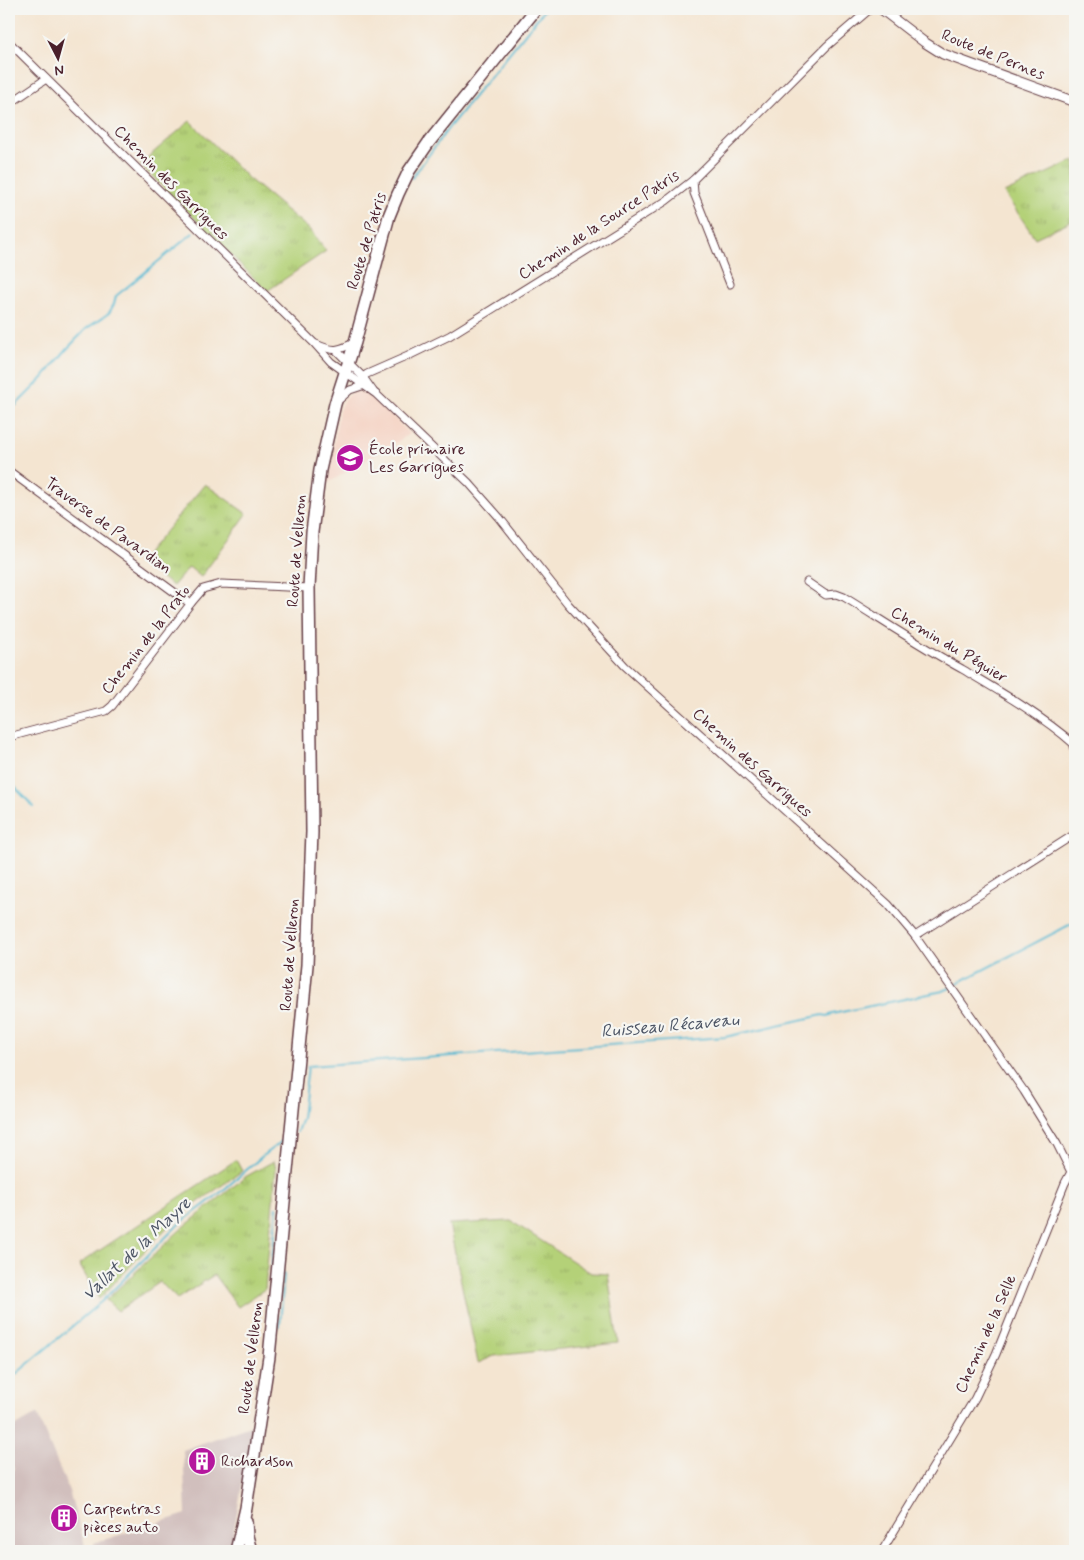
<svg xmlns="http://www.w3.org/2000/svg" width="1084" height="1560" viewBox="0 0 1084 1560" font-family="Mynerve,sans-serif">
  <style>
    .built { fill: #f5d2c2 }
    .industrial { fill: #d1bfbd }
    .grass { fill: url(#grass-tufts); stroke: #7f7852 }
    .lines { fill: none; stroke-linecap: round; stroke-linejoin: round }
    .stream { stroke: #53b8d1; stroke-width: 2 }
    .minor-casing { stroke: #643d44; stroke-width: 9 }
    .tertiary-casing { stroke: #643d44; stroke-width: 11 }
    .primary-casing { stroke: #643d44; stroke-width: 14 }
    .minor { stroke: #fff; stroke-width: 7 }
    .tertiary { stroke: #fff; stroke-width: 9 }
    .primary { stroke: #fff; stroke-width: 11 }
    .labels { text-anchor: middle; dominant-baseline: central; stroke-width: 4.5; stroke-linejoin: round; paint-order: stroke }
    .street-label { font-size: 16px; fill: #4a1f2b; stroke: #f6f6f2 }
    .poi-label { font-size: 16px; fill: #4a1f2b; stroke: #f6f6f2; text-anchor: start }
    .water-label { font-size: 18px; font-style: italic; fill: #4d5565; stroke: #f6f6f2 }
  </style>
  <defs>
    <pattern id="grass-tufts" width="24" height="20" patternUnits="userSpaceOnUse" patternTransform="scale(1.25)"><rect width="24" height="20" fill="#b4d178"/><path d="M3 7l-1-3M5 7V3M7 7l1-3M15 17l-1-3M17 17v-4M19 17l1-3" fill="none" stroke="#9cb368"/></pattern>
  </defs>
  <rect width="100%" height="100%" fill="#f6f6f2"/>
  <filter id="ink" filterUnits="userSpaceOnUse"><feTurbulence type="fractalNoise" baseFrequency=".02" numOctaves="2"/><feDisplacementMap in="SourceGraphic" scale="10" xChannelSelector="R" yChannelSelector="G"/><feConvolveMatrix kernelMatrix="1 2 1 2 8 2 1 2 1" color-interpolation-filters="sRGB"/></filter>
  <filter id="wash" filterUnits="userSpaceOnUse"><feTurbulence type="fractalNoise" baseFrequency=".0096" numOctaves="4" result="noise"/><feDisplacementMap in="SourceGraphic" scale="20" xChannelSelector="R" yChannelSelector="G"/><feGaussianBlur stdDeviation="1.12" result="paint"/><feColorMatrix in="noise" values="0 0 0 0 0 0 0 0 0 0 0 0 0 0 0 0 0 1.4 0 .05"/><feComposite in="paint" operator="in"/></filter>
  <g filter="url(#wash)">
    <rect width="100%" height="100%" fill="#f4e5d1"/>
    <path class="built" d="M361,391L380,404L410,434L328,483L339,410L344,400L353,392Z"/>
    <g class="industrial">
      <path d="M37,1414L69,1491L86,1549L9,1551V1473L14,1469L9,1459V1430Z"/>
      <path d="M253,1425L230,1551H102L95,1550L94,1543L186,1514L183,1450Z"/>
    </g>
    <g class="grass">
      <path d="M190,121L249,179L309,229L326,251L267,291L140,164Z"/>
      <path d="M1075,160V219L1035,238L1004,193Z"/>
      <path d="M205,484L247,514L201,577L189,567L173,586L140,562Z"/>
      <path d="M236,1160L242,1171L176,1218L99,1299L79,1264Z"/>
      <path d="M274,1161L276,1169L265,1289L238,1307L214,1275L177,1299L160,1282L118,1311L106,1300L179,1231L245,1177Z"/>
      <path d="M511,1221L591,1273L608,1274L618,1343L494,1356L478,1363L449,1224Z"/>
    </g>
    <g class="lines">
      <g class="stream">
        <path d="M412,178L450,126L545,9"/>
        <path d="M9,412L42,379L66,350L86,329L109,313L114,304L116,296L193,233"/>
        <path d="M9,781L34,807"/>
        <path d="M954,985L1075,922"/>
        <path d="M297,1132L302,1118L308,1066L725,1037L823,1015L827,1016L832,1014L943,991L950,988"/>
        <path d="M272,1265L277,1207"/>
        <path d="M280,1326L284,1273"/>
        <path d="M9,1380L102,1301L179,1224L220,1193L266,1153L285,1139"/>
      </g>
    </g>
  </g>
  <g filter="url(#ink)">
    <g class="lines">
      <g class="minor-casing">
        <g id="minor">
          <path d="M9,42L314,343L331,362L376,394L469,483L499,517L568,604L625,666L888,904L915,936L1024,1091L1057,1144L1075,1180"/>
          <path d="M9,104L46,79"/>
          <path d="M693,180L694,193L730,284"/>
          <path d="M316,344C333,352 339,351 355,342"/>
          <path d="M336,350L363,377L373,391"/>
          <path d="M360,384L363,377L367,374L408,356L449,336L666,201L693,180L827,46L870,9"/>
          <path d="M340,399L350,390L362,386"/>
          <path d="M9,471L185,600L191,603"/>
          <path d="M807,582L826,595L836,594L844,597C883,621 922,647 962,669C999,691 1041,715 1074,744"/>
          <path d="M1075,734L1074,744L1075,758"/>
          <path d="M9,737L106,711L112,706L191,603L203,589L221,584L309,588"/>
          <path d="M915,936L1075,834"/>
          <path d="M882,1551L975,1398L996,1354L1065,1183L1071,1172"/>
        </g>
      </g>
      <g class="tertiary-casing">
        <path id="tertiary" d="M881,9L924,42L943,54L1075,102"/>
      </g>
      <g class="primary-casing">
        <g id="primary">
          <path d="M246,1521L247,1536L251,1551"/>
          <path d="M236,1551L246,1508L269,1357L307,965L312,832L309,588L312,532L320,470L335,404L355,342L389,216L398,194L409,171L429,142L536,9"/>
        </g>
      </g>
      <use href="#minor" class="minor"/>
      <use href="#tertiary" class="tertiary"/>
      <use href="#primary" class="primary"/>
    </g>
  </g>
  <defs>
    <g id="school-disc" transform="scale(1.4375)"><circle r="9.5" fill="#b5179e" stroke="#f6f6f2"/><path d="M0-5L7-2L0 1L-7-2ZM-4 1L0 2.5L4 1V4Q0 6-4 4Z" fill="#fff"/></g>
    <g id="building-disc" transform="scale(1.4375)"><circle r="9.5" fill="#b5179e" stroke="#f6f6f2"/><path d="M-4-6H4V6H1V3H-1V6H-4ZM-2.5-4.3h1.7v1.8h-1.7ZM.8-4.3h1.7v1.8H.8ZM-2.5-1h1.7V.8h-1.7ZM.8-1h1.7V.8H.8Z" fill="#fff"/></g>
  </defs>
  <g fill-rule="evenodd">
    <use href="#school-disc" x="350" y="458"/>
    <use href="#building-disc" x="202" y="1461"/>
    <use href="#building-disc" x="64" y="1518"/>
  </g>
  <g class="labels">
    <g class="street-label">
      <text transform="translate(993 55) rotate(22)">Route de Pernes</text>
      <text transform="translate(171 183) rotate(45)">Chemin des Garrigues</text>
      <text transform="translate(599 225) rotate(-33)">Chemin de la Source Patris</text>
      <text transform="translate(367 241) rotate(-73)">Route de Patris</text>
      <text transform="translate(108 526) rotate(36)">Traverse de Pavardian</text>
      <text transform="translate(297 551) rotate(-86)">Route de Velleron</text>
      <text transform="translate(146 640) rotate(-52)">Chemin de la Prato</text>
      <text transform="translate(949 645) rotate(31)">Chemin du Péguier</text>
      <text transform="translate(752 763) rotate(42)">Chemin des Garrigues</text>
      <text transform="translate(290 955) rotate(-86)">Route de Velleron</text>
      <text transform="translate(986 1334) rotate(-66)">Chemin de la Selle</text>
      <text transform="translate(251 1358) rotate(-83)">Route de Velleron</text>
    </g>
    <g class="poi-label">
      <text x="369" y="449">École primaire<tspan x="369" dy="18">Les Garrigues</tspan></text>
      <text x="221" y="1461">Richardson</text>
      <text x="83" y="1509">Carpentras<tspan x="83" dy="18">pièces auto</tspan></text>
    </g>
    <g class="water-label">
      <text transform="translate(670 1026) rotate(-5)">Ruisseau Récaveau</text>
      <text transform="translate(137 1249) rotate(-43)">Vallat de la Mayre</text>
    </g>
  </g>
  <rect width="1084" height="1560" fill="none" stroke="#f6f6f2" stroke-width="30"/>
  <g transform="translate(58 58) rotate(174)" stroke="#f6f6f2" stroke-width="4" paint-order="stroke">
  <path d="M0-4L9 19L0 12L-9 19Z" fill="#4a1f2b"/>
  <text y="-8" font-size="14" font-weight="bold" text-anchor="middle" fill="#4a1f2b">N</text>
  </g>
</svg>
